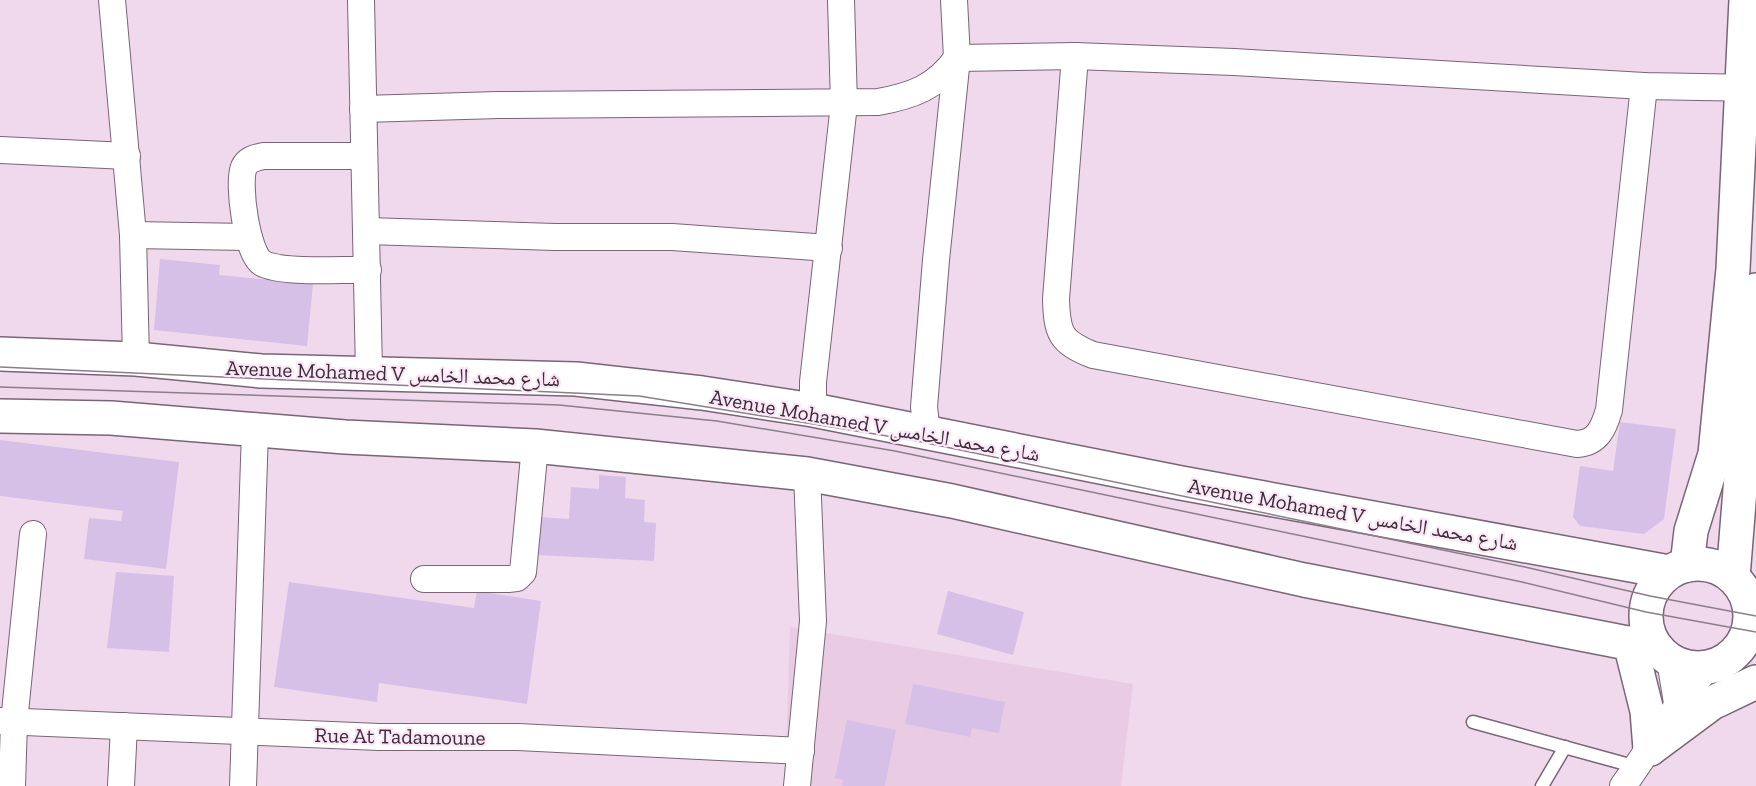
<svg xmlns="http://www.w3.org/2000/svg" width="1756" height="786" viewBox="0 0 1756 786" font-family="'Zilla Slab','Noto Naskh Arabic',serif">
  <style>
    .built { fill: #e9cce4 }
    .building { fill: #d7c0e7 }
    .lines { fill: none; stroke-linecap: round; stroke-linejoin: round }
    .lane-casing { stroke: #786575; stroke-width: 15 }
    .street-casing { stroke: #786575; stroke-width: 28 }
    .secondary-casing { stroke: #786575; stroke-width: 36 }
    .primary-casing { stroke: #786575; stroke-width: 36 }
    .lane { stroke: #fff; stroke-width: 12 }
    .street { stroke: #fff; stroke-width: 26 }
    .secondary { stroke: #fff; stroke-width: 33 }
    .primary { stroke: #fff; stroke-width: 33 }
    .tram { stroke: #8c7d8a; stroke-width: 1.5 }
    .labels { text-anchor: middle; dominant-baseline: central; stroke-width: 4.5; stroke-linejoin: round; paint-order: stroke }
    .street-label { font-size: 21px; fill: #362e35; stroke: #fee6f9 }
  </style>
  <rect width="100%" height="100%" fill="#f0d9ec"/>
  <path class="built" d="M790,627L1133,684L1121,786H785Z"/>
  <g class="building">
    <path d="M160,259L220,265L219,275L313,284L307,346L154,330Z"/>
    <path d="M1620,422L1676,429L1664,519L1644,534L1580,526L1573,517L1580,466L1613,471Z"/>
    <path d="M0,440L179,462L166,569L84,559L89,518L121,521L123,511L0,496Z"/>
    <path d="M599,475L626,477L625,498L645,500L644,522L656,523L654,561L537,555L539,517L569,519L571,487L599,489Z"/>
    <path d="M116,572L174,576L169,652L107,648Z"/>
    <path d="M289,582L474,608L477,591L541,601L527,704L379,683L377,702L274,687Z"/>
    <path d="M948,591L1024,612L1013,655L937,634Z"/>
    <path d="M913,684L1005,702L999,733L972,728L970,737L905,724Z"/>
    <path d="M847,720L896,730L885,786H842L843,780L835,778Z"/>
  </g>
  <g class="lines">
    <g class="lane-casing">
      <g id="lane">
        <path d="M1473,722L1637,767"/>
        <path d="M1542,786L1565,747"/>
      </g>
    </g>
    <g class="street-casing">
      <g id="street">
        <path d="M112,0L133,235L136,359"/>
        <path d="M361,0L369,372"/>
        <path d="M1075,56L1056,299C1057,333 1060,342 1093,355L1577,444C1598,443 1604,427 1609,410L1644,86"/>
        <path d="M363,109L498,105L878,102C912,96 937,87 957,58L1075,56L1234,62L1644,86L1756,88"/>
        <path d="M0,150L127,156"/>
        <path d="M364,156H263C255,158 248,159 244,167C237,183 247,254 262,263C282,274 343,269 368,270"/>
        <path d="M367,231L555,237H672L829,248"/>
        <path d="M133,235L248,237"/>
        <path d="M813,410V382L844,104L841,0"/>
        <path d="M927,433L924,407L936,260L957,58L954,0"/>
        <path d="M424,579H508L517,578L523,572L535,446"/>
        <path d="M1670,660L1677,703"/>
        <path d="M0,721L379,737H518L801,751"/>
        <path d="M12,786L14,722L33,534"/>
        <path d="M121,786L124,726"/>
        <path d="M243,786L255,431"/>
        <path d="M797,786L813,621L807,474"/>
        <path d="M1623,786C1652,746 1675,704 1708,667"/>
      </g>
    </g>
    <g class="secondary-casing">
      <g id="secondary">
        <path d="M1687,565L1691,531L1715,454L1733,269L1746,0"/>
        <path d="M1733,577L1756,290"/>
      </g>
    </g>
    <g class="primary-casing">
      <g id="primary">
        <path d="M0,354L136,359L261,371L576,379L702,393L813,410L1181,483L1669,572"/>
        <path d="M0,416L111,418L345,437L535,446L807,474L952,501L1304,580L1658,649"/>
        <circle cx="1698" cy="616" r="52"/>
        <path d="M1630,643L1647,711L1650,749"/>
        <path d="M1650,749L1712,703L1756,682"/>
      </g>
    </g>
    <use href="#lane" class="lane"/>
    <use href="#street" class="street"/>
    <use href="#secondary" class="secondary"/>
    <use href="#primary" class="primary"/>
    <g class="tram">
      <path d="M0,367L639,396L912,440L1525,567L1650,596L1756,616"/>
      <path d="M0,387L559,405L717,421L895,451L1522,582L1646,612L1756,632"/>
    </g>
  </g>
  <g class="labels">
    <g class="street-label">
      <text transform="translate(393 373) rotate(2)">Avenue Mohamed V شارع محمد الخامس</text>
      <text transform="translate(875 425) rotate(10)">Avenue Mohamed V شارع محمد الخامس</text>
      <text transform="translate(1353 514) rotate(10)">Avenue Mohamed V شارع محمد الخامس</text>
      <text transform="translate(400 736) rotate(1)">Rue At Tadamoune</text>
    </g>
  </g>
</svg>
